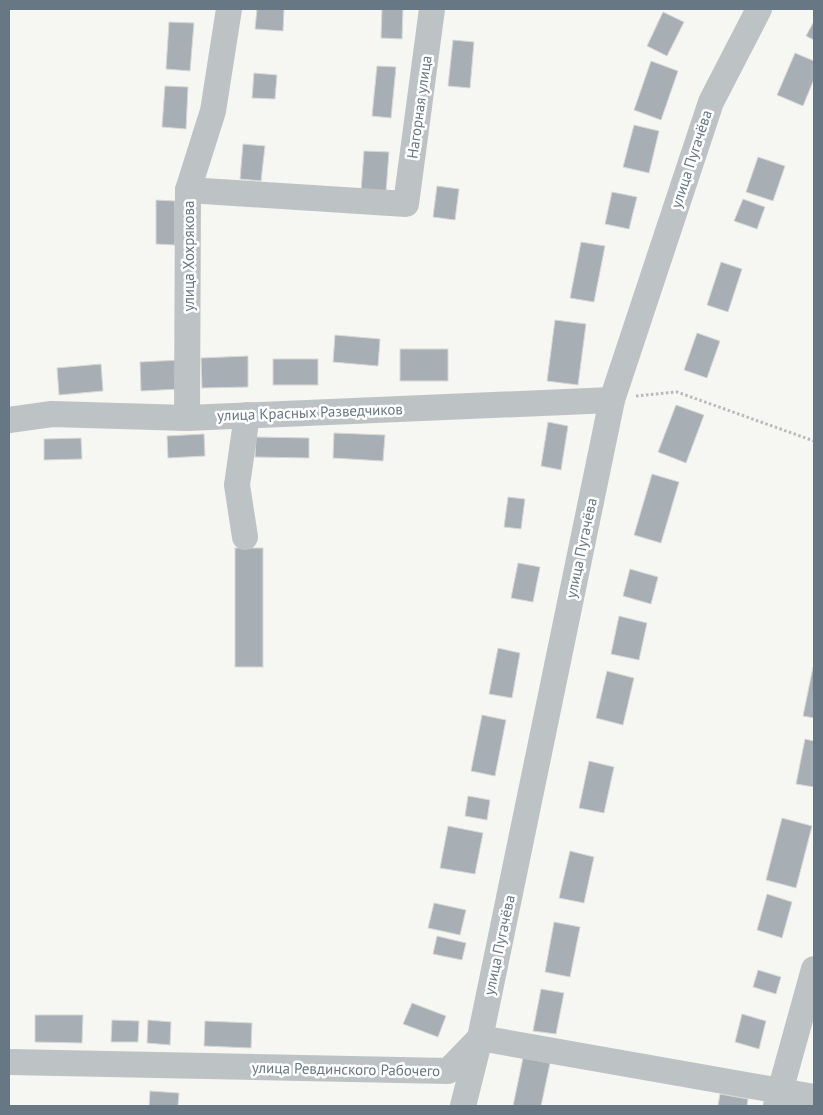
<svg xmlns="http://www.w3.org/2000/svg" width="823" height="1115" viewBox="0 0 823 1115" font-family="'PT Sans',sans-serif">
  <style>
    .building { fill: #a7afb4; stroke: #d8d8d6 }
    .lines { fill: none; stroke-linecap: round; stroke-linejoin: round }
    .path { stroke: #b8bbbd; stroke-width: 3; stroke-dasharray: 2.5 2.5; stroke-linecap: butt }
    .minor { stroke: #bdc2c5; stroke-width: 26 }
    .labels { text-anchor: middle; dominant-baseline: central; stroke-width: 5; stroke-linejoin: round; paint-order: stroke }
    .street-label { font-size: 15px; fill: #677783; stroke: #fff }
  </style>
  <rect width="100%" height="100%" fill="#f6f6f3"/>
  <g class="building">
    <path d="M257,9H284L283,31L255,29Z"/>
    <path d="M382,9H403L402,39L381,38Z"/>
    <path d="M663,12L684,22L667,56L647,46Z"/>
    <path d="M814,21V40L806,36Z"/>
    <path d="M169,22L194,23L190,71L166,69Z"/>
    <path d="M453,40L474,42L470,88L448,86Z"/>
    <path d="M795,53L814,61V79L803,106L777,95Z"/>
    <path d="M651,61L678,71L661,120L634,110Z"/>
    <path d="M377,66L396,67L391,118L372,116Z"/>
    <path d="M254,73L277,75L275,99L252,98Z"/>
    <path d="M165,86L188,87L186,129L162,127Z"/>
    <path d="M634,125L659,131L649,173L623,167Z"/>
    <path d="M243,144L265,146L261,181L240,179Z"/>
    <path d="M364,151L389,152L386,192L361,191Z"/>
    <path d="M758,157L785,166L773,201L746,192Z"/>
    <path d="M437,186L459,189L455,220L433,217Z"/>
    <path d="M612,192L637,197L629,229L605,224Z"/>
    <path d="M743,199L765,207L757,229L734,221Z"/>
    <path d="M156,200L175,201V245L156,244Z"/>
    <path d="M581,242L605,246L594,302L570,298Z"/>
    <path d="M721,262L742,269L728,312L707,305Z"/>
    <path d="M555,320L586,324L578,385L547,381Z"/>
    <path d="M697,333L720,341L707,378L684,370Z"/>
    <path d="M335,335L380,339L378,366L333,362Z"/>
    <rect x="400" y="349" width="48" height="32"/>
    <path d="M248,356V387L202,388L201,358Z"/>
    <rect x="273" y="359" width="45" height="26"/>
    <path d="M180,360L181,389L141,391L140,362Z"/>
    <path d="M101,364L103,391L59,395L57,368Z"/>
    <path d="M676,405L704,415L686,463L658,452Z"/>
    <path d="M548,422L568,426L561,470L541,466Z"/>
    <path d="M334,433L385,435L383,461L333,458Z"/>
    <path d="M204,434L205,456L168,458L167,436Z"/>
    <path d="M256,437L309,438V458L255,457Z"/>
    <path d="M81,438L82,459L44,460V439Z"/>
    <path d="M652,474L679,482L661,543L634,535Z"/>
    <path d="M508,497L525,499L521,529L504,527Z"/>
    <rect x="235" y="548" width="28" height="119"/>
    <path d="M518,563L540,567L533,602L511,598Z"/>
    <path d="M630,569L658,577L651,604L623,596Z"/>
    <path d="M619,616L647,623L639,660L611,654Z"/>
    <path d="M498,648L520,653L512,698L489,694Z"/>
    <path d="M813,667H814V718L803,716Z"/>
    <path d="M607,671L634,678L623,725L596,718Z"/>
    <path d="M482,715L506,720L495,776L471,771Z"/>
    <path d="M805,739L814,741V787L796,784Z"/>
    <path d="M589,761L614,767L604,813L579,808Z"/>
    <path d="M468,796L490,800L487,820L465,816Z"/>
    <path d="M782,818L812,826L796,888L766,880Z"/>
    <path d="M448,826L483,833L475,874L440,868Z"/>
    <path d="M570,851L594,857L584,903L559,898Z"/>
    <path d="M767,894L792,902L782,938L757,930Z"/>
    <path d="M434,903L466,910L460,935L428,928Z"/>
    <path d="M554,922L580,927L570,977L545,972Z"/>
    <path d="M437,936L466,943L462,960L433,954Z"/>
    <path d="M758,970L781,977L776,994L753,987Z"/>
    <path d="M541,989L564,993L556,1034L533,1031Z"/>
    <path d="M412,1003L446,1016L438,1037L403,1024Z"/>
    <path d="M742,1014L766,1021L759,1049L735,1042Z"/>
    <path d="M35,1015H83L82,1043L35,1042Z"/>
    <path d="M112,1020L139,1021L138,1042H111Z"/>
    <path d="M148,1020L171,1022L170,1045L147,1043Z"/>
    <path d="M205,1021L252,1023L251,1048L204,1046Z"/>
    <path d="M523,1058L550,1063L541,1106H513Z"/>
    <path d="M150,1091L179,1093L178,1106H149Z"/>
    <path d="M720,1094L748,1099L747,1106H718Z"/>
  </g>
  <g class="lines">
    <path class="path" d="M636,396L677,392L814,441"/>
    <g class="minor">
      <path d="M188,190L406,204L432,9"/>
      <path d="M187,418L188,190L213,111L229,9"/>
      <path d="M9,420L52,414L187,418L612,400"/>
      <path d="M245,537L237,485L247,415"/>
      <path d="M9,1062L448,1071L480,1038L814,1097"/>
      <path d="M463,1106L480,1038L612,400L711,102L759,9"/>
      <path d="M776,1106L814,969"/>
    </g>
  </g>
  <g class="labels">
    <g class="street-label">
      <text transform="translate(419 107) rotate(-82)">Нагорная улица</text>
      <text transform="translate(691 159) rotate(-72)">улица Пугачёва</text>
      <text transform="translate(188 256) rotate(-90)">улица Хохрякова</text>
      <text transform="translate(310 412) rotate(-2)">улица Красных Разведчиков</text>
      <text transform="translate(581 548) rotate(-78)">улица Пугачёва</text>
      <text transform="translate(499 945) rotate(-78)">улица Пугачёва</text>
      <text transform="translate(346 1069) rotate(1)">улица Ревдинского Рабочего</text>
    </g>
  </g>
  <rect width="823" height="1115" fill="none" stroke="#677783" stroke-width="20"/>
</svg>
